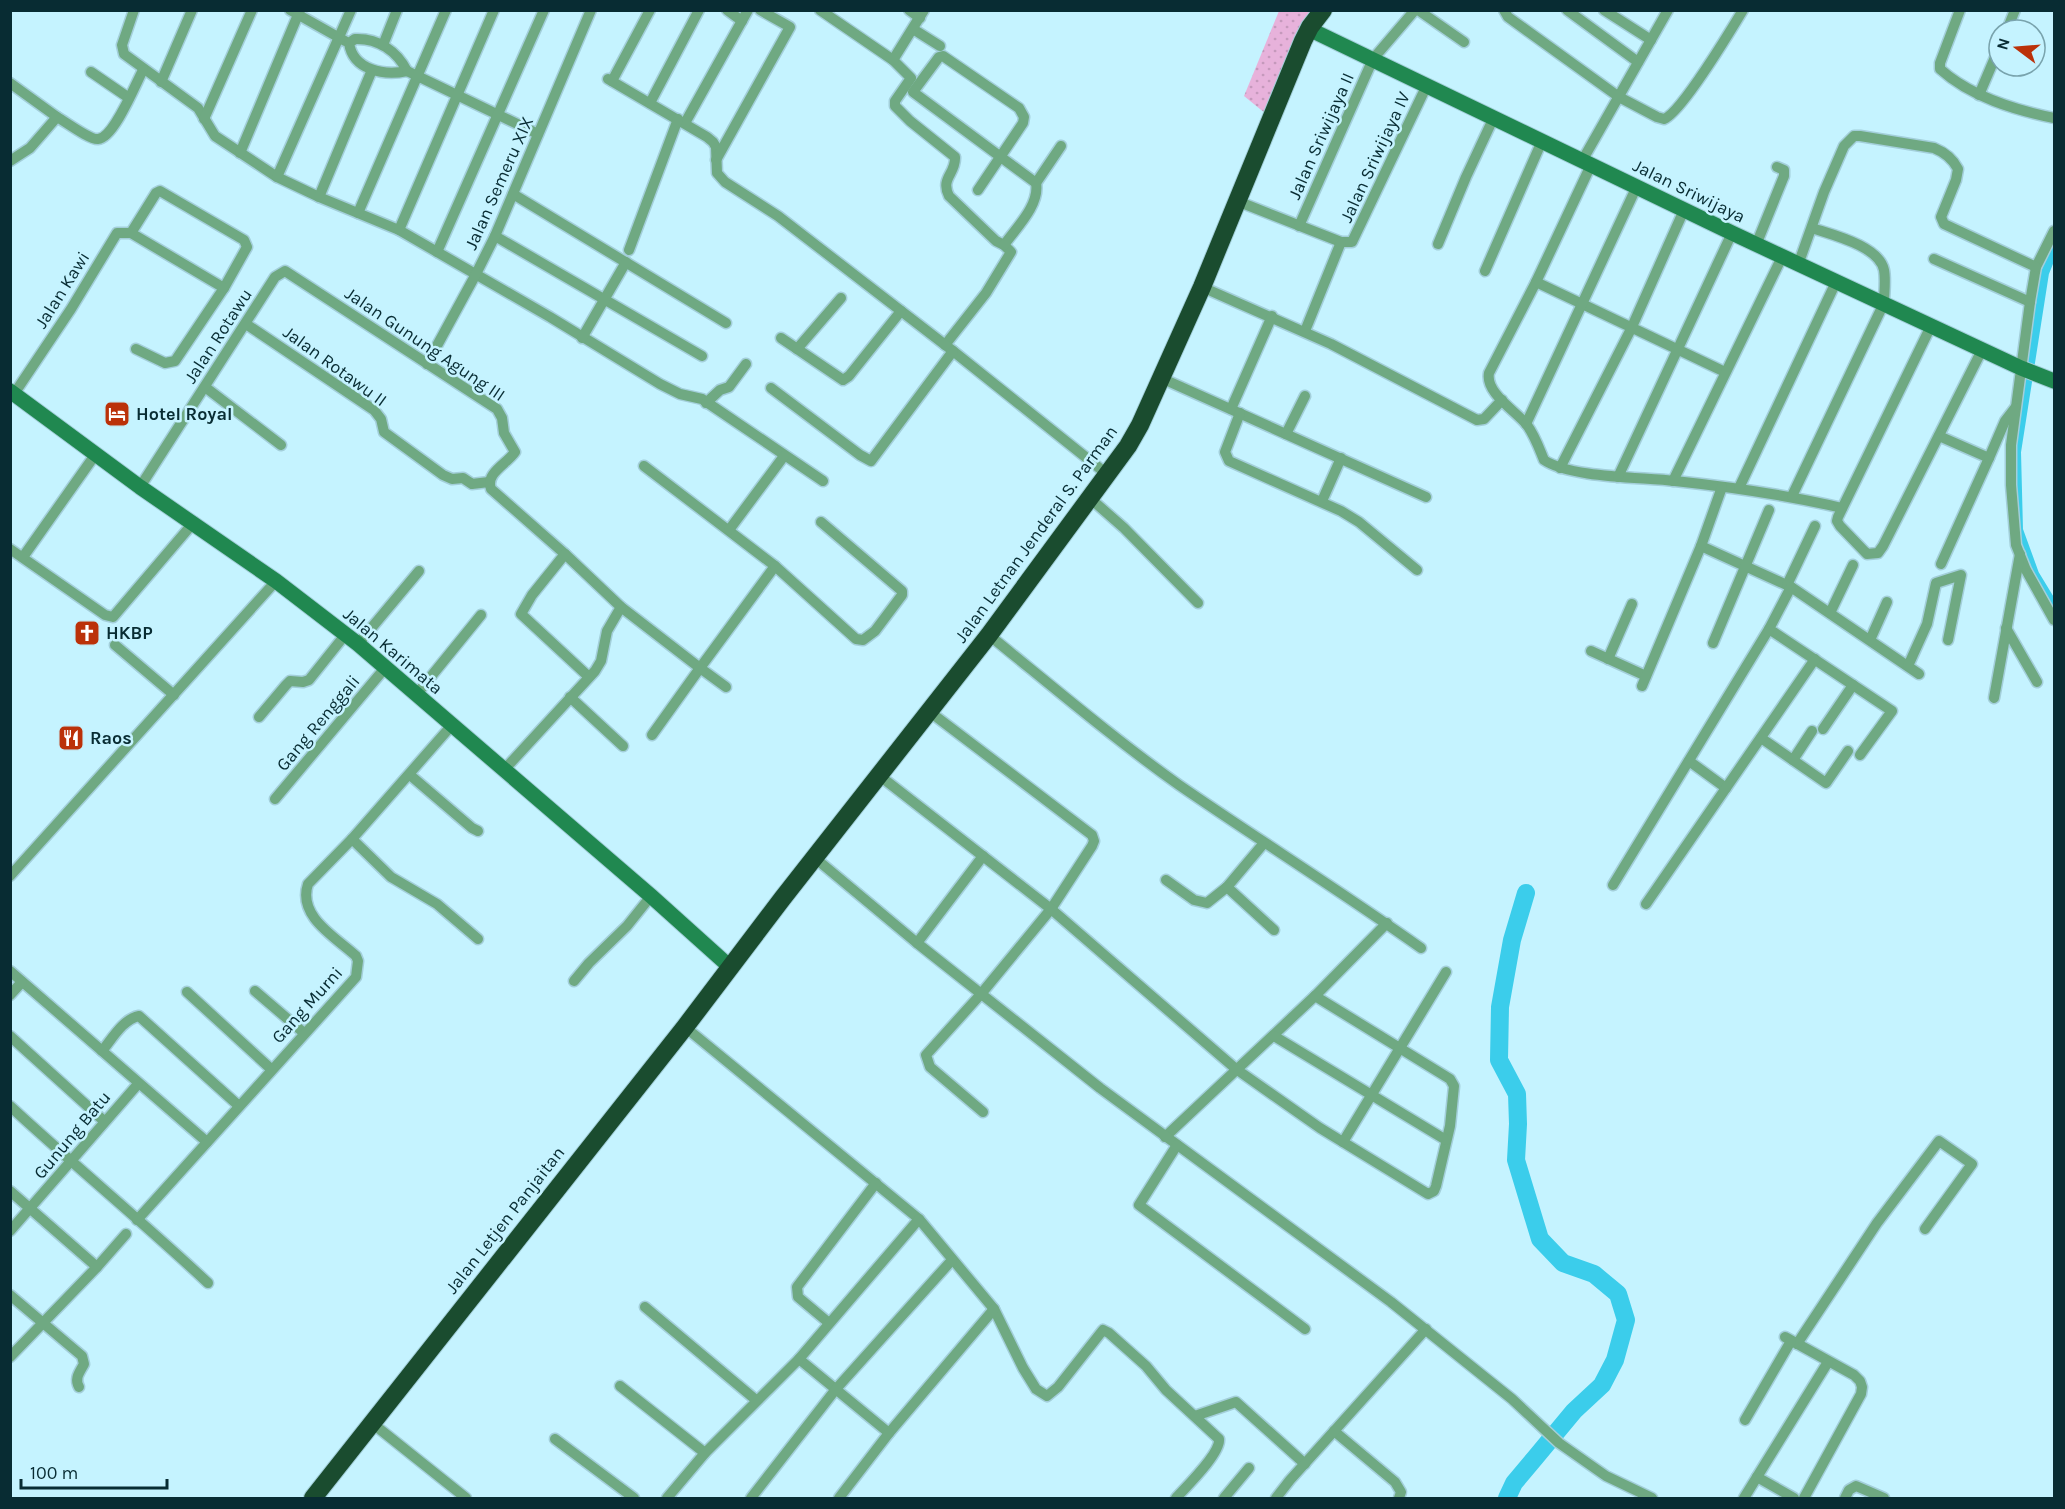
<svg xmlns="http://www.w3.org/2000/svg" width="2065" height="1509" viewBox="0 0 2065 1509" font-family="Karla,sans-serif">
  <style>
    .park { fill: url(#park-dots) }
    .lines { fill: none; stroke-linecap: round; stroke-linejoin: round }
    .canal { stroke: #3bcdeb; stroke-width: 10 }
    .river { stroke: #3bcdeb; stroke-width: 18 }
    .street-casing { stroke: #a3cfda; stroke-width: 13 }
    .secondary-casing { stroke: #a3cfda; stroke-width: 17 }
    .highway-casing { stroke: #a3cfda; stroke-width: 20 }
    .street { stroke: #6fa982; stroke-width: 10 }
    .secondary { stroke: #208850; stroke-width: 15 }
    .highway { stroke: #1a4c2f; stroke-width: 18 }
    .labels { text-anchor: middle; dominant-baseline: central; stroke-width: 5; stroke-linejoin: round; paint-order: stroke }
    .street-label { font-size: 18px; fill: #082c33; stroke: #c5f3ff }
    .poi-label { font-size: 18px; font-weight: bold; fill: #082c33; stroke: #c5f3ff; text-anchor: start }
  </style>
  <defs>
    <pattern id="park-dots" width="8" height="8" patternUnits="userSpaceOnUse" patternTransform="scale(1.5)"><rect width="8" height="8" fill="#e7b2db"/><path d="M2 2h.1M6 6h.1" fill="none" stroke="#c599bc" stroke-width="1.8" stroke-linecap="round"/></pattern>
  </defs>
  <rect width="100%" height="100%" fill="#c5f3ff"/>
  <path class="park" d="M1279,11H1319L1271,118L1244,96Z"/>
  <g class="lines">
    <path class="canal" d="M2054,248L2044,273L2016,452L2018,530L2034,574L2054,607"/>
    <path class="river" d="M1507,1498L1514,1483L1535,1458L1574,1411L1602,1385L1615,1360L1626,1320L1618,1294L1594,1274L1563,1263L1540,1239L1516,1160L1518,1124L1517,1094L1499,1060L1500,1007L1512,940L1526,893"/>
    <g class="street-casing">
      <g id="street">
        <path d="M134,10L122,45L124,54L198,108L215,136L277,177L319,197L399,230L550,317L660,384L680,394L702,399L823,481"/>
        <path d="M290,10L345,41"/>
        <path d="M727,10L742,21"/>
        <path d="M820,10L893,60L911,78L895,101V106L910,121L955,157C956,174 940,178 949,196L996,241L1004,245L1011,252L986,293L945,345"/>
        <path d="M909,10L920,18"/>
        <path d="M1418,10L1464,42"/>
        <path d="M1504,10L1508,17L1619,97L1657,117L1664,119C1681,113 1731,30 1743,10"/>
        <path d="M1567,10L1638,62"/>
        <path d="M1604,10L1651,40"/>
        <path d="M1960,10L1940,63V69C1971,97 2015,110 2054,118"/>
        <path d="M913,29L940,46"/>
        <path d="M2007,30L2015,10"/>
        <path d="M355,39C378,38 397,51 407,71C384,76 353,70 349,43Z"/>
        <path d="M383,45L397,10"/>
        <path d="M893,60L924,10"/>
        <path d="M407,71L538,134"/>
        <path d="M91,72L129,98"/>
        <path d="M608,79L707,137L713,142L716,147L717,173L725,182L778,216L953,351L1108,475"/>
        <path d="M612,81L650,10"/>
        <path d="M161,82L192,10"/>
        <path d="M10,83L57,117"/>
        <path d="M1979,95L1999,48"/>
        <path d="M650,103L699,10"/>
        <path d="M204,119L252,10"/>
        <path d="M685,123L748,10"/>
        <path d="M240,153L300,10"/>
        <path d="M716,160L790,27L760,10"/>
        <path d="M10,161L30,148L57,117C66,122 90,140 98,139C114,138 136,83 143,70"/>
        <path d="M1582,161L1668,10"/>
        <path d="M1591,165L1536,282L1489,373C1485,393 1516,411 1527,425C1535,436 1539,448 1544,460C1570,478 1642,477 1675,481C1731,487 1787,495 1842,508"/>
        <path d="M277,177L351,10"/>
        <path d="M1036,183L1061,146"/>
        <path d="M978,190L1023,123L1024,117L1019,108L943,56L939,57L913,92L1036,183C1040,205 1016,228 1004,245"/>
        <path d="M513,194L726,323"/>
        <path d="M319,197L372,70"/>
        <path d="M1237,201L1341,242H1352L1427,85"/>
        <path d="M358,213L446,10"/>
        <path d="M1299,226L1373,59L1415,10"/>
        <path d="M399,230L494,10"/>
        <path d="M2054,231L2036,267L2030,302L2011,445V485L2016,545L2026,570L2054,620"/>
        <path d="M131,233L156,193L160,191L244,240L247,247L224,288L175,361L165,363L136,349"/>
        <path d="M495,236L702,356"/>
        <path d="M1438,244L1466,177L1494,117"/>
        <path d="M1756,245L1784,176V170L1777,167"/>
        <path d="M629,250L678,119"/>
        <path d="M437,252L544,10"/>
        <path d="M1934,259L2030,302"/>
        <path d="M1798,265L1824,192L1844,146L1854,136H1860L1934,148C1944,152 1953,159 1958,169L1956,180L1941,217L1944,224L2036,267"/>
        <path d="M1485,271L1542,141"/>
        <path d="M1536,282L1725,372"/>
        <path d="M1202,287L1331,344L1477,420L1484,419L1502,400"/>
        <path d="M246,324L374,410L381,419L384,432L443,475L452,479L463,478L472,484L489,482"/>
        <path d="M1931,326L1838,517L1837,521L1840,526L1867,554L1878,553L1883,546L1982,350"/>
        <path d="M1305,331L1341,242"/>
        <path d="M582,338L626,262"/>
        <path d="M781,338L843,380L849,376L901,311"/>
        <path d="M797,349L841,298"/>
        <path d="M427,364L476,274L495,236L591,10"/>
        <path d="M1161,378L1426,497"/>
        <path d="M205,387L281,445"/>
        <path d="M771,388L860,455L871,461L953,351"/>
        <path d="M14,394L71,309L117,233H131L224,288"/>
        <path d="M706,403L720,390L729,387L746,364"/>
        <path d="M1231,409L1272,316"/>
        <path d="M1240,413L1225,452L1229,461L1341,511L1359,522L1417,570"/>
        <path d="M1526,424L1637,186"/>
        <path d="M1286,434L1305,396"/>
        <path d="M1939,436L1989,458L1941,564"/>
        <path d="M1989,458L2005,421L2015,408"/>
        <path d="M1560,468L1631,329L1684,210"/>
        <path d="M1618,477L1732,233"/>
        <path d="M1673,481L1782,257"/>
        <path d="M140,487L275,277L285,271L497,409L502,418L504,433L515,452C507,464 485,473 491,489L565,554L621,607L700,668L775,566L644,466"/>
        <path d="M1739,488L1836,282"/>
        <path d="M1792,496L1884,303C1884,293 1886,280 1884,270C1879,246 1833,235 1812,228"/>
        <path d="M1091,499L1124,528L1198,603"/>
        <path d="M1322,501L1341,458"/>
        <path d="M729,530L784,456"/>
        <path d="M1701,546L1791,587L1919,674"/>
        <path d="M10,549L105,615L113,617L194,522"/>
        <path d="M565,554L532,595L521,614L589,677"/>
        <path d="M23,557L95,455"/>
        <path d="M775,566L856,639L863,640L875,631L902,595V591L821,522"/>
        <path d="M1787,585L1815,526"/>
        <path d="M1791,587L1769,629L1892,711L1860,755"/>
        <path d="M1830,613L1853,565"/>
        <path d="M2006,628L2037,682"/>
        <path d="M989,635C1052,686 1113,738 1179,785C1259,840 1342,892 1421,948"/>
        <path d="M1870,640L1887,602"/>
        <path d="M1713,643L1769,510"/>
        <path d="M358,644L419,571"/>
        <path d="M115,645L174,695"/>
        <path d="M1591,651L1646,676"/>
        <path d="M1608,659L1632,604"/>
        <path d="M1908,666L1927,624L1936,583L1961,575L1948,640"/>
        <path d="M1642,686L1701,546L1722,487"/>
        <path d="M416,695L481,615"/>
        <path d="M570,697L623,746"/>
        <path d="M1994,698L2020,554"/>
        <path d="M930,712L1092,835L1094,841L1092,846L1051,909L981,994L926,1055L930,1067L983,1112"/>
        <path d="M259,717L286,685L290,681L303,682L309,680L345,635"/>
        <path d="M1823,729L1853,685"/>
        <path d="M652,735L700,668L726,687"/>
        <path d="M1761,738L1826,783L1848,751"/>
        <path d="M1793,760L1812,731"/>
        <path d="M1689,761L1726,788"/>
        <path d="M504,770L595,671L601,661L607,631L621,607"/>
        <path d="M410,775L472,828L478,831"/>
        <path d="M880,776L1051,909L1236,1069L1320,1128L1428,1194L1434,1191L1436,1186L1450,1126L1454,1086L1450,1079L1437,1071L1315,996L1165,1137"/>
        <path d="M275,799L385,668"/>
        <path d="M352,839L391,877L437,904L478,939"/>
        <path d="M815,858L917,943L1100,1088L1391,1302L1512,1399L1559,1443L1606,1476L1652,1498"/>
        <path d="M10,876L276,581"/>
        <path d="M1166,880L1194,900L1207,903L1227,887L1264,843"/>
        <path d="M1613,885L1769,629"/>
        <path d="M1227,887L1274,930"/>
        <path d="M1646,904L1815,659"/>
        <path d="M917,943L983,856"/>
        <path d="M10,971L207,1142"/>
        <path d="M574,981L589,963L627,926L651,896"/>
        <path d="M255,991L304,1033"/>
        <path d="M187,992L271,1069"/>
        <path d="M10,995L22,982"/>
        <path d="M1315,996L1387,923"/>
        <path d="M685,1027L919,1219L994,1309L1023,1368L1036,1389L1047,1396L1058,1387L1103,1330L1109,1333L1146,1366L1166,1390L1219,1439C1221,1453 1186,1487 1176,1498"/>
        <path d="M10,1036L104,1121"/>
        <path d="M1274,1036L1446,1140"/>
        <path d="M102,1051C112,1039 123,1019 139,1016L239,1106"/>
        <path d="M10,1106C75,1166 144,1223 208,1283"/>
        <path d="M1343,1142L1446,972"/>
        <path d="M1177,1145L1139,1205L1305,1329"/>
        <path d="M10,1191L97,1267"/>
        <path d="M137,1220L356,977L358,961L356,956C337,938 297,917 308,884L352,839L452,725"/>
        <path d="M10,1231L138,1084"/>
        <path d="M10,1295L82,1356L84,1364C80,1372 74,1378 79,1387"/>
        <path d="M645,1307L756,1400"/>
        <path d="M829,1323L798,1297L797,1287L876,1183"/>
        <path d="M1785,1337L1854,1375L1860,1381L1862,1387L1861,1394L1804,1498"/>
        <path d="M1797,1344L1877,1223L1939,1141L1972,1164L1925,1229"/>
        <path d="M10,1357L97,1267L126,1234"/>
        <path d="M799,1359L889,1433L994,1309"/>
        <path d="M620,1386L705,1453"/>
        <path d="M1195,1416L1236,1402L1305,1464"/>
        <path d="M1745,1420L1791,1341"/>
        <path d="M372,1423L466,1498"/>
        <path d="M1334,1431L1395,1482L1401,1492L1399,1498"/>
        <path d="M555,1439L634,1498"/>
        <path d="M1757,1477L1794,1498"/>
        <path d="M667,1498L705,1453L799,1359L919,1219"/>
        <path d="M751,1498L836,1389L952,1260"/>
        <path d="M839,1498L889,1433"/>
        <path d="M1224,1498L1249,1468"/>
        <path d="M1276,1498L1290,1480L1426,1329"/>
        <path d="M1744,1498L1828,1362"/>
        <path d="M1845,1498L1849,1490L1856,1486L1884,1498"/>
      </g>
    </g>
    <g class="secondary-casing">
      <g id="secondary">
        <path d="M1309,29L1732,233L2021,368L2054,381"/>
        <path d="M10,391L140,487L276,581L358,644L651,896L730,967"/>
      </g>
    </g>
    <g class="highway-casing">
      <path id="highway" d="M313,1498L685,1027L782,899L989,635L1128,446L1140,425L1202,287L1303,41L1310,27L1323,10"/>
    </g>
    <use href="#street" class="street"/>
    <use href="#secondary" class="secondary"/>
    <use href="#highway" class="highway"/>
  </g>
  <defs>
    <g id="hotel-square" transform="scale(1.35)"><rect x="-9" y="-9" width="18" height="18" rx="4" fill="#bb3109" stroke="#c5f3ff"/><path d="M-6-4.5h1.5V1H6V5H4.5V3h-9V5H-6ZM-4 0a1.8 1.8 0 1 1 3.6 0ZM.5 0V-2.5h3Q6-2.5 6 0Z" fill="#fff"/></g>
    <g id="church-square" transform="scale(1.35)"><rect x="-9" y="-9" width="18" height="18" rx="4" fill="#bb3109" stroke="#c5f3ff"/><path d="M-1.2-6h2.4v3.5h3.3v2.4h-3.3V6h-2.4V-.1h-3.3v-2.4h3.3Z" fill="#fff"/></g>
    <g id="restaurant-square" transform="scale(1.35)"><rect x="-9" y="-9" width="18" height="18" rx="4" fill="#bb3109" stroke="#c5f3ff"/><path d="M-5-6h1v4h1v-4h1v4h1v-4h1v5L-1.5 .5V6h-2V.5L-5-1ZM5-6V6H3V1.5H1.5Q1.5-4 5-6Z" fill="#fff"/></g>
  </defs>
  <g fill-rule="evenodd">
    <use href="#hotel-square" x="117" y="414"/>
    <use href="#church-square" x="87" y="633"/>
    <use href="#restaurant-square" x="71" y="738"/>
  </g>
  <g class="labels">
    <g class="street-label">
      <text transform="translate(1321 136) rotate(-66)">Jalan Sriwijaya II</text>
      <text transform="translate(1375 157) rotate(-65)">Jalan Sriwijaya IV</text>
      <text transform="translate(499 183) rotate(-66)">Jalan Semeru XIX</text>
      <text transform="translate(1689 191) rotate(26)">Jalan Sriwijaya</text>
      <text transform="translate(62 290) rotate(-58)">Jalan Kawi</text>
      <text transform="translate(218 336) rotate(-57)">Jalan Rotawu</text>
      <text transform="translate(425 344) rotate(34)">Jalan Gunung Agung III</text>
      <text transform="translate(335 366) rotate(36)">Jalan Rotawu II</text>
      <text transform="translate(1036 534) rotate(-54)">Jalan Letnan Jenderal S. Parman</text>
      <text transform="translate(393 651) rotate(40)">Jalan Karimata</text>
      <text transform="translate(318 723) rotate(-50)">Gang Renggali</text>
      <text transform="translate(307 1005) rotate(-48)">Gang Murni</text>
      <text transform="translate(72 1135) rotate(-50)">Gunung Batu</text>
      <text transform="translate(505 1220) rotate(-52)">Jalan Letjen Panjaitan</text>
    </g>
    <g class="poi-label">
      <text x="136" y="414">Hotel Royal</text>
      <text x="106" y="633">HKBP</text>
      <text x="90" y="738">Raos</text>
    </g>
  </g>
  <rect width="2065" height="1509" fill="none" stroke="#082c33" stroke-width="24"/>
  <g transform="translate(2017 48) rotate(286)"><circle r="28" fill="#c5f3ff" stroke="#79a3ad" stroke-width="1.5"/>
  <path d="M0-4.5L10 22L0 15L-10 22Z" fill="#bb3109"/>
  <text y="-9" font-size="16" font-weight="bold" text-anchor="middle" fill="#082c33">N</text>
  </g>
  <path d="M21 1479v9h146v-9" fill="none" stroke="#082c33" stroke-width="3"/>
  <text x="30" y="1479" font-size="18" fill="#082c33" stroke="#c5f3ff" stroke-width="4.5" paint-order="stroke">100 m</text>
</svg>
